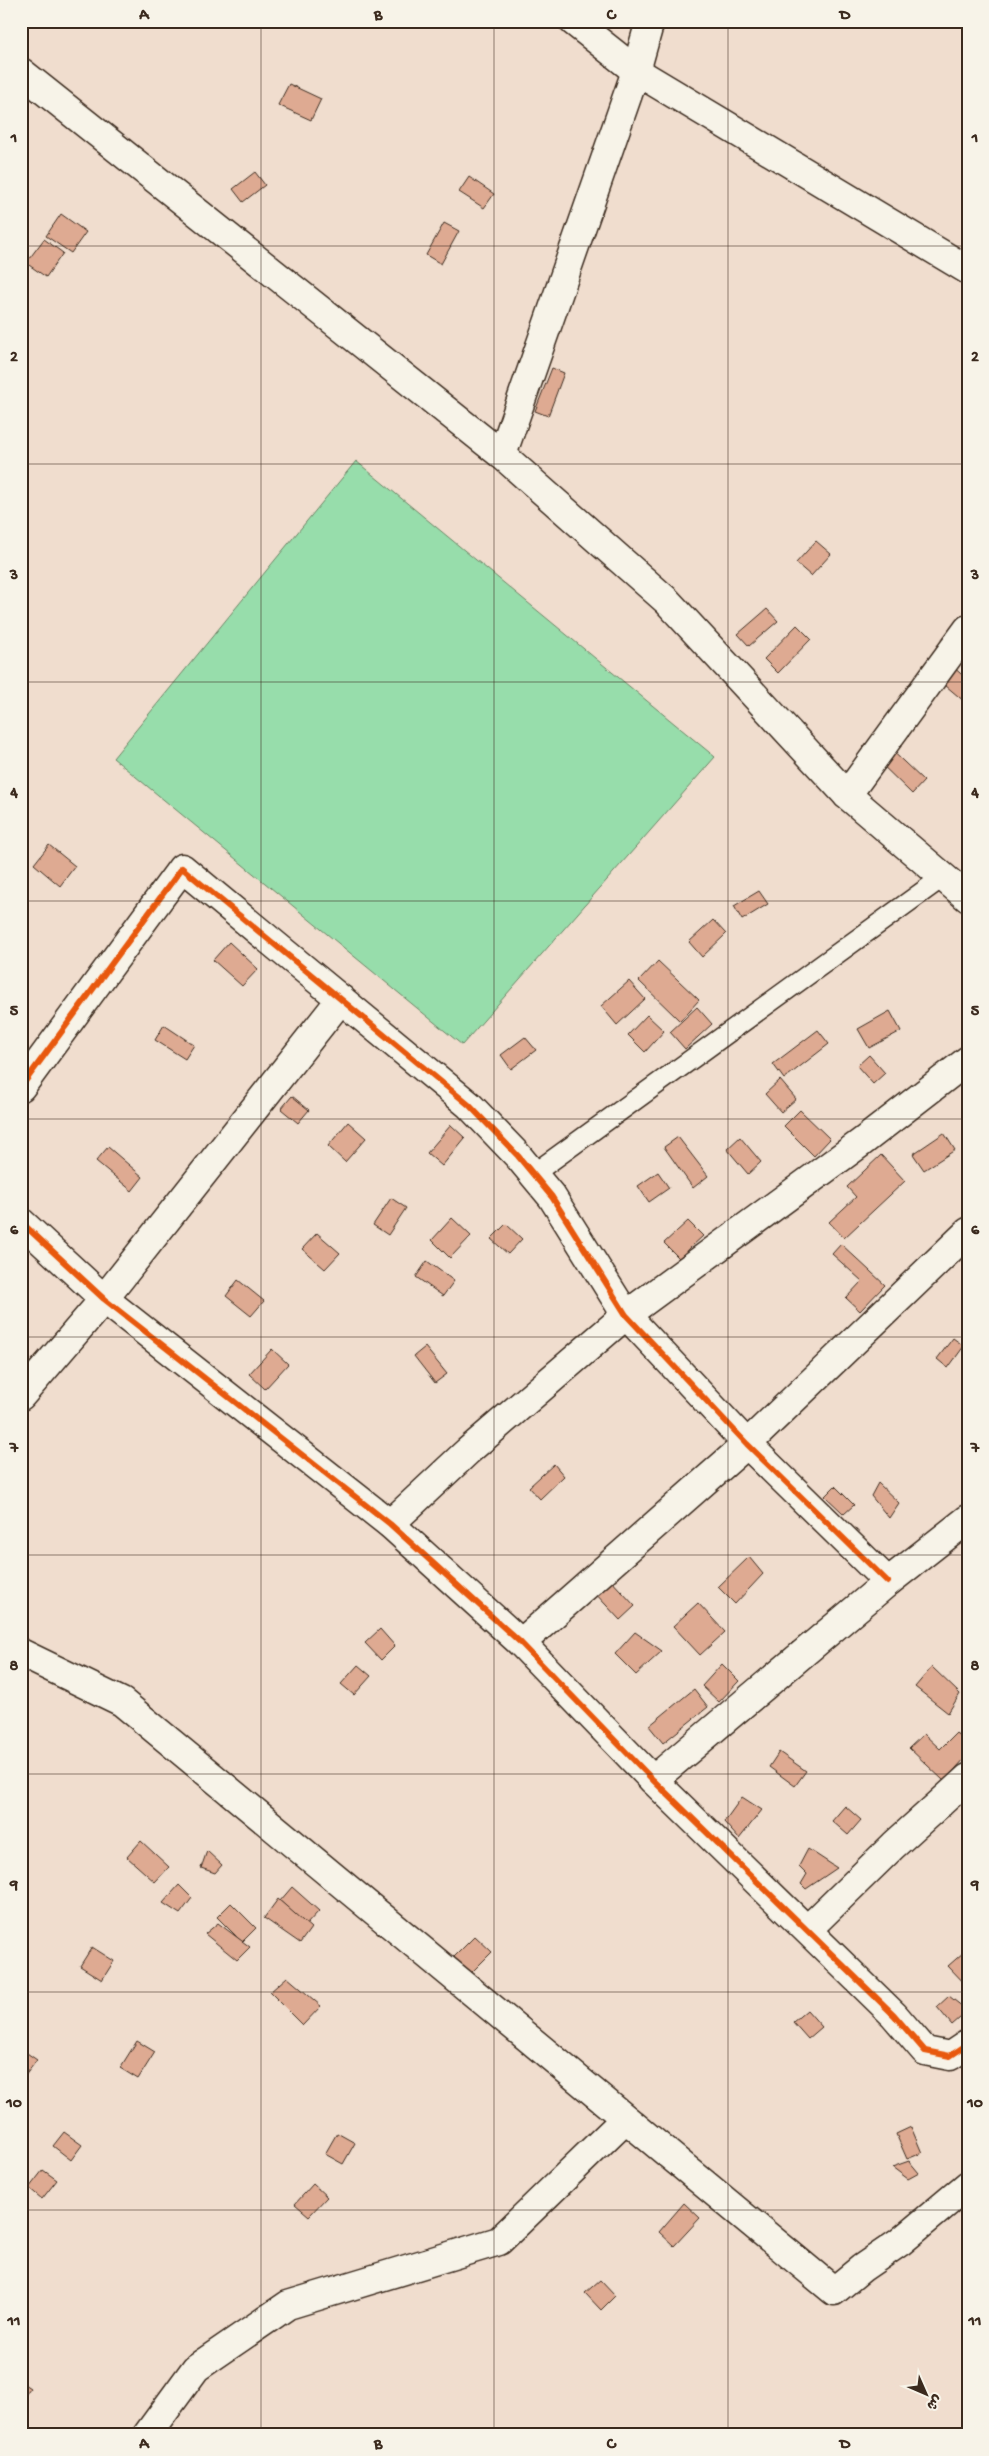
<svg xmlns="http://www.w3.org/2000/svg" width="989" height="2456" viewBox="0 0 989 2456" font-family="'Gochi Hand','Playpen Sans Arabic',sans-serif">
  <style>
    .green { fill: #97ddab; stroke: #698464 }
    .building { fill: #deaa92; stroke: #3b2a1e }
    .lines { fill: none; stroke-linecap: round; stroke-linejoin: round }
    .lane-casing { stroke: #3b2a1e; stroke-width: 22 }
    .street-casing { stroke: #3b2a1e; stroke-width: 31 }
    .lane { stroke: #f7f3e8; stroke-width: 19 }
    .street { stroke: #f7f3e8; stroke-width: 28 }
    .cycleway-casing { stroke: #f7f3e8; stroke-width: 9 }
    .cycleway { stroke: #e8590c; stroke-width: 6 }
    .grid { fill: none; stroke: #3b2a1e; stroke-width: 1; stroke-opacity: 0.55 }
    .neatline { fill: none; stroke: #3b2a1e; stroke-width: 2 }
    .grid-label { font-size: 16px; text-anchor: middle; font-weight: bold; fill: #3b2a1e }
  </style>
  <rect width="100%" height="100%" fill="#f0ddce"/>
  <filter id="ink" filterUnits="userSpaceOnUse"><feTurbulence type="fractalNoise" baseFrequency=".02" numOctaves="2"/><feDisplacementMap in="SourceGraphic" scale="10" xChannelSelector="R" yChannelSelector="G"/><feConvolveMatrix kernelMatrix="1 2 1 2 8 2 1 2 1" color-interpolation-filters="sRGB"/></filter>
  <g filter="url(#ink)">
    <path class="green" d="M356,461L715,757L462,1045L113,758Z"/>
    <g class="building">
      <path d="M289,84L321,99L311,120L278,105Z"/>
      <path d="M255,172L265,185L243,202L233,189Z"/>
      <path d="M469,177L494,194L484,208L459,192Z"/>
      <path d="M61,214L86,232L71,253L46,236Z"/>
      <path d="M444,223L459,231L441,264L426,255Z"/>
      <path d="M44,239L63,253L46,277L26,263Z"/>
      <path d="M552,368L564,373L548,416L535,411Z"/>
      <path d="M816,541L831,554L811,576L796,563Z"/>
      <path d="M767,609L778,621L749,646L738,634Z"/>
      <path d="M797,625L811,639L778,673L764,659Z"/>
      <path d="M952,666L968,680V699L965,702L939,680Z"/>
      <path d="M884,743L924,781L912,794L872,755Z"/>
      <path d="M49,845L75,866L60,886L34,864Z"/>
      <path d="M759,891L768,904L742,920L734,906Z"/>
      <path d="M713,920L726,934L702,957L689,942Z"/>
      <path d="M229,942L258,969L242,986L213,960Z"/>
      <path d="M658,961L699,1000L680,1021L639,981Z"/>
      <path d="M629,981L645,999L617,1025L601,1006Z"/>
      <path d="M697,1007L712,1024L685,1049L670,1032Z"/>
      <path d="M890,1011L901,1031L869,1048L858,1029Z"/>
      <path d="M647,1015L664,1031L645,1052L628,1035Z"/>
      <path d="M164,1025L194,1045L185,1059L155,1040Z"/>
      <path d="M818,1030L829,1044L784,1079L773,1064Z"/>
      <path d="M525,1037L536,1050L511,1069L501,1055Z"/>
      <path d="M869,1055L885,1073L873,1084L857,1066Z"/>
      <path d="M780,1080L796,1099L781,1112L765,1094Z"/>
      <path d="M292,1096L309,1110L298,1123L281,1109Z"/>
      <path d="M800,1110L830,1139L814,1156L784,1126Z"/>
      <path d="M348,1122L366,1138L345,1162L328,1146Z"/>
      <path d="M451,1125L465,1138L442,1166L427,1153Z"/>
      <path d="M944,1133L955,1150L924,1170L913,1154Z"/>
      <path d="M678,1137L708,1176L693,1188L664,1147Z"/>
      <path d="M740,1137L761,1162L748,1174L727,1149Z"/>
      <path d="M108,1147L143,1177L132,1191L96,1161Z"/>
      <path d="M881,1155L905,1181L844,1238L829,1222L856,1197L847,1187Z"/>
      <path d="M658,1172L669,1188L649,1202L638,1186Z"/>
      <path d="M391,1198L406,1208L388,1235L373,1225Z"/>
      <path d="M452,1218L471,1236L450,1258L432,1240Z"/>
      <path d="M688,1221L703,1236L679,1258L664,1243Z"/>
      <path d="M506,1224L522,1239L508,1254L491,1239Z"/>
      <path d="M317,1233L340,1253L325,1269L302,1249Z"/>
      <path d="M841,1244L885,1285L860,1311L846,1298L862,1281L832,1254Z"/>
      <path d="M427,1261L454,1281L443,1296L416,1277Z"/>
      <path d="M238,1280L264,1301L251,1316L226,1296Z"/>
      <path d="M953,1338L964,1346L948,1368L937,1359Z"/>
      <path d="M425,1347L447,1374L435,1383L414,1356Z"/>
      <path d="M272,1349L288,1364L265,1389L249,1374Z"/>
      <path d="M554,1464L564,1476L540,1499L529,1487Z"/>
      <path d="M878,1483L899,1503L889,1518L871,1496Z"/>
      <path d="M835,1486L854,1505L844,1514L825,1496Z"/>
      <path d="M749,1557L763,1574L735,1604L718,1587Z"/>
      <path d="M608,1577L635,1606L620,1620L593,1591Z"/>
      <path d="M698,1603L725,1632L700,1655L673,1626Z"/>
      <path d="M380,1629L395,1646L381,1660L365,1643Z"/>
      <path d="M635,1632L662,1651L636,1675L615,1654Z"/>
      <path d="M722,1664L739,1681L719,1702L702,1686Z"/>
      <path d="M358,1665L371,1676L354,1695L341,1684Z"/>
      <path d="M932,1667L960,1694L948,1713L915,1687Z"/>
      <path d="M694,1689L708,1707L663,1743L649,1726Z"/>
      <path d="M956,1733L968,1743V1755L944,1781L909,1748L924,1734L940,1749Z"/>
      <path d="M779,1752L806,1771L795,1786L769,1767Z"/>
      <path d="M742,1797L762,1810L739,1839L724,1822Z"/>
      <path d="M845,1806L861,1820L848,1835L832,1821Z"/>
      <path d="M141,1841L169,1867L155,1882L127,1857Z"/>
      <path d="M808,1849L837,1868L806,1889L801,1884L807,1874L799,1866Z"/>
      <path d="M207,1851L222,1865L215,1873L201,1868Z"/>
      <path d="M179,1885L192,1898L180,1914L163,1903Z"/>
      <path d="M292,1887L319,1911L306,1925L280,1901Z"/>
      <path d="M278,1899L311,1928L300,1943L264,1918Z"/>
      <path d="M231,1903L256,1928L242,1942L217,1917Z"/>
      <path d="M218,1923L250,1947L237,1960L205,1934Z"/>
      <path d="M475,1936L492,1952L467,1977L450,1961Z"/>
      <path d="M92,1947L114,1961L102,1980L80,1966Z"/>
      <path d="M964,1952L968,1957V1987L948,1966Z"/>
      <path d="M287,1977L321,2006L303,2025L270,1992Z"/>
      <path d="M949,1996L968,2011L952,2025L937,2007Z"/>
      <path d="M807,2010L822,2027L808,2039L793,2022Z"/>
      <path d="M137,2041L155,2052L138,2079L120,2068Z"/>
      <path d="M21,2049L37,2060L21,2081Z"/>
      <path d="M911,2127L922,2153L907,2159L896,2134Z"/>
      <path d="M64,2132L82,2145L71,2160L53,2146Z"/>
      <path d="M337,2133L355,2143L343,2164L325,2154Z"/>
      <path d="M909,2161L919,2173L908,2179L892,2167Z"/>
      <path d="M43,2170L57,2180L42,2199L29,2188Z"/>
      <path d="M313,2184L327,2197L309,2216L295,2204Z"/>
      <path d="M684,2203L700,2218L674,2246L659,2232Z"/>
      <path d="M600,2280L615,2296L601,2310L585,2293Z"/>
      <path d="M21,2382L30,2388L21,2401Z"/>
    </g>
    <g class="lines">
      <g class="lane-casing">
        <path id="lane" d="M533,1174L943,877"/>
      </g>
      <g class="street-casing">
        <g id="street">
          <path d="M573,21L636,71L968,270"/>
          <path d="M21,72L502,455L667,601L847,795L968,898"/>
          <path d="M502,455L636,71L650,21"/>
          <path d="M847,795L968,629"/>
          <path d="M21,1087L182,868L469,1105L518,1156L552,1197L626,1315L747,1444L888,1582"/>
          <path d="M21,1222L104,1299L390,1524L521,1643L653,1780L894,2015L925,2051L950,2056L968,2044"/>
          <path d="M21,1396L104,1299L341,999"/>
          <path d="M390,1524L468,1451L626,1315L862,1142L968,1060"/>
          <path d="M521,1643L747,1444L968,1232"/>
          <path d="M21,1653L122,1702L834,2291L862,2268L900,2242L968,2185"/>
          <path d="M653,1780L888,1582L968,1519"/>
          <path d="M808,1929L894,1845L968,1778"/>
          <path d="M147,2435L196,2368L288,2305L499,2241L625,2119"/>
        </g>
      </g>
      <use href="#lane" class="lane"/>
      <use href="#street" class="street"/>
      <g class="cycleway-casing">
        <g id="cycleway">
          <path d="M21,1087L182,868L469,1105L518,1156L552,1197L626,1315L747,1444L888,1582"/>
          <path d="M21,1222L104,1299L390,1524L521,1643L653,1780L894,2015L925,2051L950,2056L968,2044"/>
        </g>
      </g>
      <use href="#cycleway" class="cycleway"/>
    </g>
  </g>
  <path class="grid" d="M261,21V2435M494,21V2435M728,21V2435M21,246H968M21,464H968M21,682H968M21,901H968M21,1119H968M21,1337H968M21,1555H968M21,1774H968M21,1992H968M21,2210H968"/>
  <rect width="989" height="2456" fill="none" stroke="#f7f3e8" stroke-width="55"/>
  <g transform="translate(926 2394) rotate(135)" stroke="#f7f3e8" stroke-width="4" paint-order="stroke">
  <path d="M0-4L9 19L0 12L-9 19Z" fill="#3b2a1e"/>
  <text y="-8" font-size="14" font-weight="bold" text-anchor="middle" fill="#3b2a1e">ش</text>
  </g>
  <rect x="28" y="28" width="934" height="2400" class="neatline"/>
  <g class="grid-label">
    <text x="144" y="19">A</text>
    <text x="378" y="19">B</text>
    <text x="611" y="19">C</text>
    <text x="845" y="19">D</text>
    <text x="14" y="142">1</text>
    <text x="975" y="142">1</text>
    <text x="14" y="361">2</text>
    <text x="975" y="361">2</text>
    <text x="14" y="579">3</text>
    <text x="975" y="579">3</text>
    <text x="14" y="797">4</text>
    <text x="975" y="797">4</text>
    <text x="14" y="1015">5</text>
    <text x="975" y="1015">5</text>
    <text x="14" y="1234">6</text>
    <text x="975" y="1234">6</text>
    <text x="14" y="1452">7</text>
    <text x="975" y="1452">7</text>
    <text x="14" y="1670">8</text>
    <text x="975" y="1670">8</text>
    <text x="14" y="1889">9</text>
    <text x="975" y="1889">9</text>
    <text x="14" y="2107">10</text>
    <text x="975" y="2107">10</text>
    <text x="14" y="2325">11</text>
    <text x="975" y="2325">11</text>
    <text x="144" y="2448">A</text>
    <text x="378" y="2448">B</text>
    <text x="611" y="2448">C</text>
    <text x="845" y="2448">D</text>
  </g>
</svg>
